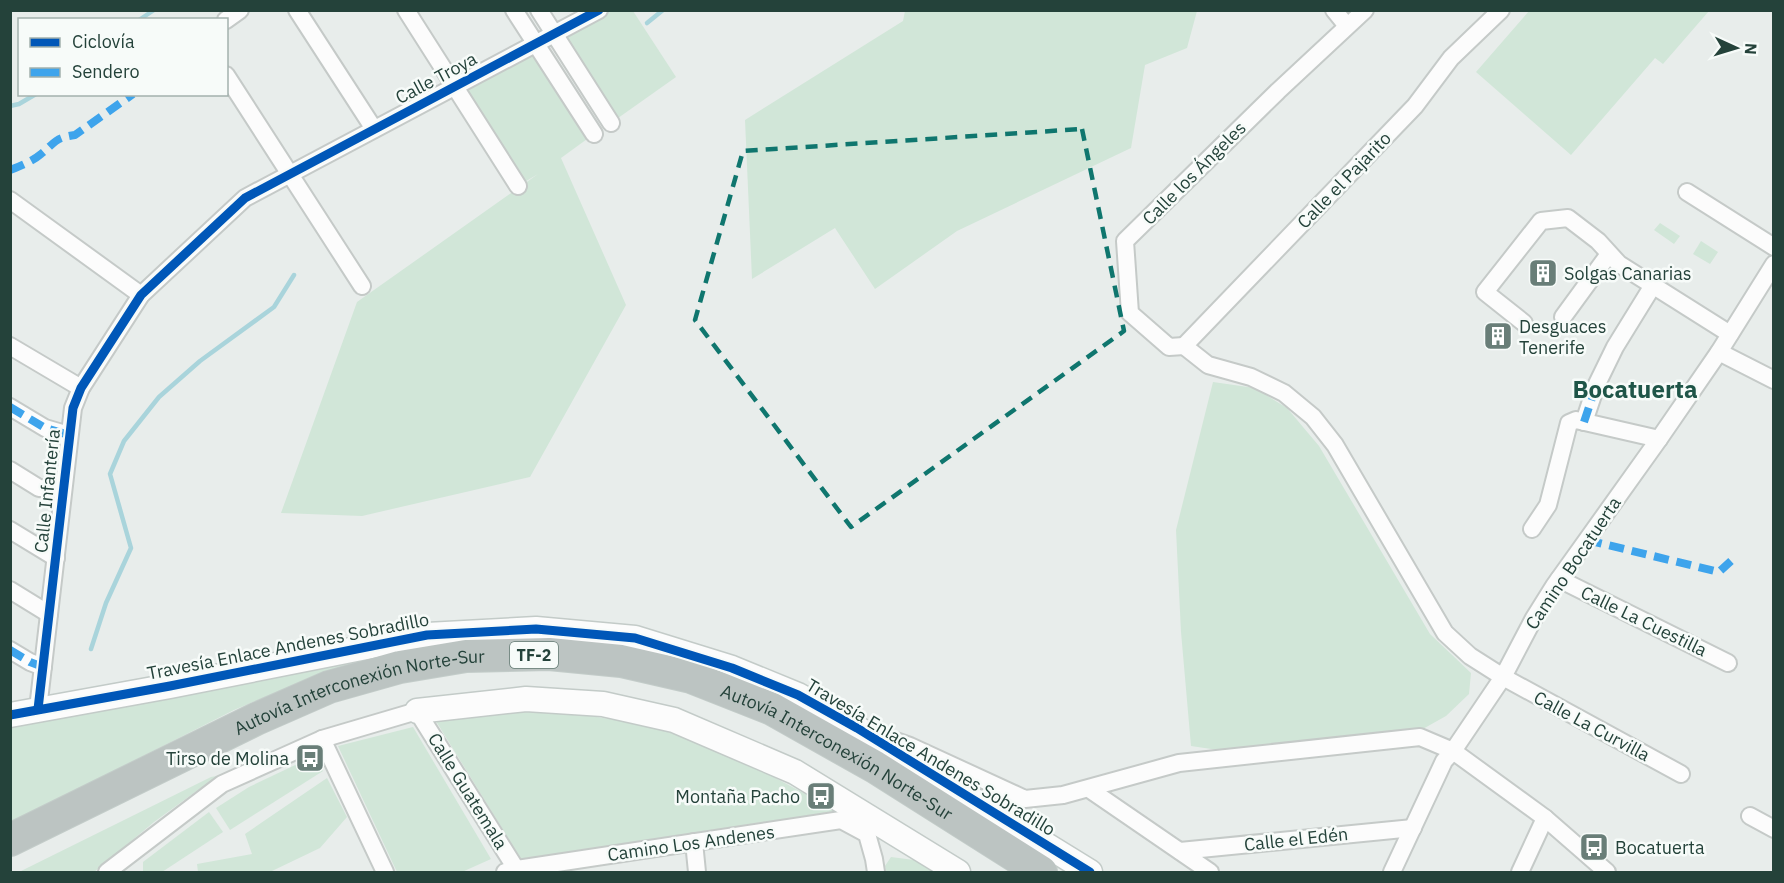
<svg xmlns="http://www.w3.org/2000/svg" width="1784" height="883" viewBox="0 0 1784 883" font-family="'IBM Plex Sans',sans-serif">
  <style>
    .green { fill: #d1e6d8 }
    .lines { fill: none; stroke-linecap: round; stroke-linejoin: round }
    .stream { stroke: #a9d4db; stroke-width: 4.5 }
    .street-casing { stroke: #c5cac8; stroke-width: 20 }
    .secondary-casing { stroke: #c3cbc8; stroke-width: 27 }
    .highway-casing { stroke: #c3ccc9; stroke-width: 34 }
    .street { stroke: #fcfcfc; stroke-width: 16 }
    .secondary { stroke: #fcfcfc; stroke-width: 24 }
    .highway { stroke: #bcc4c2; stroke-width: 32 }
    .quiet { stroke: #3ea4ec; stroke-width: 8; stroke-dasharray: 15 8; stroke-linecap: butt }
    .cycleway-casing { stroke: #f7fbf9; stroke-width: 13 }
    .cycleway { stroke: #0057b8; stroke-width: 9 }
    .marked { fill: none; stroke: #0f766e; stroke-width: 4.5; stroke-dasharray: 12 8; stroke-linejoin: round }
    .labels { text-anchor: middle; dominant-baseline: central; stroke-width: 5; stroke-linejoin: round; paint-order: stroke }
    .shield { fill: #f7fbf9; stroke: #637a73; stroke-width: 1.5 }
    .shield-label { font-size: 16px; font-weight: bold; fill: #24423a }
    .street-label { font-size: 18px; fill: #24423a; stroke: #f7fbf9 }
    .poi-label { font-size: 18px; fill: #24423a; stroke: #f7fbf9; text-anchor: start }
    .district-label { font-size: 24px; font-weight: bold; fill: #1f5548; stroke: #f7fbf9 }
  </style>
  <rect width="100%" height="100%" fill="#e8edeb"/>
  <g class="green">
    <path d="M599,11H633L676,77L611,123L554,34Z"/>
    <path d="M905,11H1197L1187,48L1145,65L1131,148L957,231L875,289L835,228L752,279L745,120L903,21Z"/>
    <path d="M1529,11V10L1709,11L1663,64L1655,58L1571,155L1476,72Z"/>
    <path d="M535,44L594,134L561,158L626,305L530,477L362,516L281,513L357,302L538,174L518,186L454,87Z"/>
    <path d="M1660,223L1680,236L1674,244L1654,230Z"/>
    <path d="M1701,241L1718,252L1710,264L1693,254Z"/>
    <path d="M1213,382L1255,388L1287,408L1319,446L1430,634L1471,673L1469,694L1446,716L1421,730L1218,750L1191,746L1181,632L1176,530Z"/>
    <path d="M387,654L296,684L234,710L11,823V727L49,719H56Z"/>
    <path d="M540,708L647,725L727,752L837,811L521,859L434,718Z"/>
    <path d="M413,727L491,859L462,872H397L338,746Z"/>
    <path d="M310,758L316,760L323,771L230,830L216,808L249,787Z"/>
    <path d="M222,775L198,790L154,822L94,872H19L211,777Z"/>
    <path d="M327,778L347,817L320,848L272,871L198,872L197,864L252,854L245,834Z"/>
    <path d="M209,812L223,832L162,872H143V862Z"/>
    <path d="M891,857L922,861L940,872H886L885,866Z"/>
  </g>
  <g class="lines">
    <g class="stream">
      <path d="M139,20L154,10"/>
      <path d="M647,23L663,10"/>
      <path d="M10,106L19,104L36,94"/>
      <path d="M91,649L106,603L131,548L110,474L124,441L159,397L200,361L274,307L294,275"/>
    </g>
    <g class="street-casing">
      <g id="street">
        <path d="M297,10L374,129"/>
        <path d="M406,10L518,186"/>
        <path d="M514,10L594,134"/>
        <path d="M539,10L611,123"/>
        <path d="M1334,10L1347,26"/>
        <path d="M226,20L240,10"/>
        <path d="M226,75L362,286"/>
        <path d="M1687,192L1774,247"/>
        <path d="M10,200L141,295"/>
        <path d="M1563,317L1609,254"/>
        <path d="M1524,323L1485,292L1541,221L1568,218L1598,241L1619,264L1730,334"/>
        <path d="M10,346L81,388"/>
        <path d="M1184,346L1208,365L1251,377L1284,393L1313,417L1335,445L1445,633L1470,656L1503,677L1681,774"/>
        <path d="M1184,346L1169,347L1130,313L1125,241L1278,91L1365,10"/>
        <path d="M1184,346L1415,106L1451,58L1501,10"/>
        <path d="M1719,352L1774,380"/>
        <path d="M10,407L45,428L69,435"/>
        <path d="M1584,422L1596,386L1615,347L1652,287"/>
        <path d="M10,470L39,488L63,489"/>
        <path d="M1532,529L1548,505L1569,423L1576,420L1659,439"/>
        <path d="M10,530L56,558"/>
        <path d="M1559,579L1728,663"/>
        <path d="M10,590L49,614"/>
        <path d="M10,650L30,662L43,667"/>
        <path d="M38,709L73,408L81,388L141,295L245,198L599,10"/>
        <path d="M887,738L910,746L1025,799L1063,795L1179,763L1420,737L1453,751L1545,818L1607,872"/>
        <path d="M322,739L385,872"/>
        <path d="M1089,789L1210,872"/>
        <path d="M1750,816L1774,829"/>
        <path d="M694,842L697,872"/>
        <path d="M1180,851L1413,828"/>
        <path d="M107,872L222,784L322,739L417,711L518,872"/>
        <path d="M505,872L517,869L841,820L867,834L874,859L876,872"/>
        <path d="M1392,872L1444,761L1453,751L1503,677L1534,618L1554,586L1659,439L1719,352L1774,264"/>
        <path d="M1520,872L1545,818"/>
      </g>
    </g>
    <g class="secondary-casing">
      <g id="secondary">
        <path d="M417,711L526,699L603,704L674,720L795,772L958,872"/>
        <path d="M10,715L170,686L427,635L536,629L635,638L732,668L798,695L857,728L1090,872"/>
      </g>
    </g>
    <g class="highway-casing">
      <g id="highway">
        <path id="s1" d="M10,840L256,719L329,687L400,667L466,656L549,654L621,661L691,677L772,709L875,767L1041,872"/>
      </g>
    </g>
    <use href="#street" class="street"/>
    <use href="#secondary" class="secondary"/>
    <use href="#highway" class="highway"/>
    <g class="quiet">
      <path d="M10,170C20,166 33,161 41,154C56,142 54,138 75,135L133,94"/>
      <path d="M10,407L45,428L69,435"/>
      <path d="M1584,422L1596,386"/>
      <path d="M1587,540L1719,572L1731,561"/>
      <path d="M10,650L30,662L43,667"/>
    </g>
    <g class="cycleway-casing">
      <g id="cycleway">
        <path d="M38,709L73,408L81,388L141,295L245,198L599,10"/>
        <path d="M10,715L170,686L427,635L536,629L635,638L732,668L798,695L857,728L1090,872"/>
      </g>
    </g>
    <use href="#cycleway" class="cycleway"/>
  </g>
  <path class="marked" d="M1082,129L1124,331L851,527L695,320L743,151Z"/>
  <defs>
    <g id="building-square" transform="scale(1.5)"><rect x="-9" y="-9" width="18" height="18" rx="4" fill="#697e78" stroke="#f7fbf9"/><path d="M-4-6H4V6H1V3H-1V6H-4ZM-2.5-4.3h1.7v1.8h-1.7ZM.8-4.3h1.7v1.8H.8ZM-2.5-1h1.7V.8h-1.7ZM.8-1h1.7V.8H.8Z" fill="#fff"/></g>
    <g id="bus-square" transform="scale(1.5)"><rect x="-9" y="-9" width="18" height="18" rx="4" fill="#697e78" stroke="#f7fbf9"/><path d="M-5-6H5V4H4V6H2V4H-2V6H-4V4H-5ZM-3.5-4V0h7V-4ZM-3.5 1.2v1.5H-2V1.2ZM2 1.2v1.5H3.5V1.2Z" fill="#fff"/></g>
  </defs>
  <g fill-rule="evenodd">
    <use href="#building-square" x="1543" y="273"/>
    <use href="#building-square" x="1498" y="336"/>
    <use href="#bus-square" x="310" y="758"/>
    <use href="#bus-square" x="821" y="796"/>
    <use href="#bus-square" x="1594" y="847"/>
  </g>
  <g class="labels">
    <rect class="shield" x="510" y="642" width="48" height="26" rx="4.5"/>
    <g class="shield-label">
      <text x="534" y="655">TF-2</text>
    </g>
    <g class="street-label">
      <text transform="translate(436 78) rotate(-28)">Calle Troya</text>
      <text transform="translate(1194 173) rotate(-45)">Calle los Ángeles</text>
      <text transform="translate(1344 180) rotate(-46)">Calle el Pajarito</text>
      <text transform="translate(47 491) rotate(-84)">Calle Infantería</text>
      <text transform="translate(1573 563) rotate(-56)">Camino Bocatuerta</text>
      <text transform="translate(1644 621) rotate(26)">Calle La Cuestilla</text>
      <text transform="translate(288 646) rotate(-11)">Travesía Enlace Andenes Sobradillo</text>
      <text stroke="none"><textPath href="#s1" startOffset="382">Autovía Interconexión Norte-Sur</textPath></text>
      <text transform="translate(1592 726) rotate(28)">Calle La Curvilla</text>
      <text stroke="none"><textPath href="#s1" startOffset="886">Autovía Interconexión Norte-Sur</textPath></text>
      <text transform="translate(931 757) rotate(31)">Travesía Enlace Andenes Sobradillo</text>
      <text transform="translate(468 791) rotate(58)">Calle Guatemala</text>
      <text transform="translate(1296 839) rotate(-6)">Calle el Edén</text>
      <text transform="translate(691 843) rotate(-8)">Camino Los Andenes</text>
    </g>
    <g class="poi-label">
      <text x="1564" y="273">Solgas Canarias</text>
      <text x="1519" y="326">Desguaces<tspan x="1519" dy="21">Tenerife</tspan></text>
      <text x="289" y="758" text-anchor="end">Tirso de Molina</text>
      <text x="800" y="796" text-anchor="end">Montaña Pacho</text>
      <text x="1615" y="847">Bocatuerta</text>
    </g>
    <g class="district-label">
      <text x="1635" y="389">Bocatuerta</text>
    </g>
  </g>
  <rect width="1784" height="883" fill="none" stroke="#24423a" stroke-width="24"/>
  <rect x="18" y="18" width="210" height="78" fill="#f7fbf9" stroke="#a3b1ad" stroke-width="1.5"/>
  <rect x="30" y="38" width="30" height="9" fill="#0057b8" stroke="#a3b1ad" stroke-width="1.5"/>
  <text x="72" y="48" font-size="18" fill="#24423a">Ciclovía</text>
  <rect x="30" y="68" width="30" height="9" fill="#3ea4ec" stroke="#a3b1ad" stroke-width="1.5"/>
  <text x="72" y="78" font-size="18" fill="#24423a">Sendero</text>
  <g transform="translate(1736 48) rotate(94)" stroke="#f7fbf9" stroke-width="4.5" paint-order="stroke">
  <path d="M0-4.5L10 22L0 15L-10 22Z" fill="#24423a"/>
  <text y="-9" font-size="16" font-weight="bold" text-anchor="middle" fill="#24423a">N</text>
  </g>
</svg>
